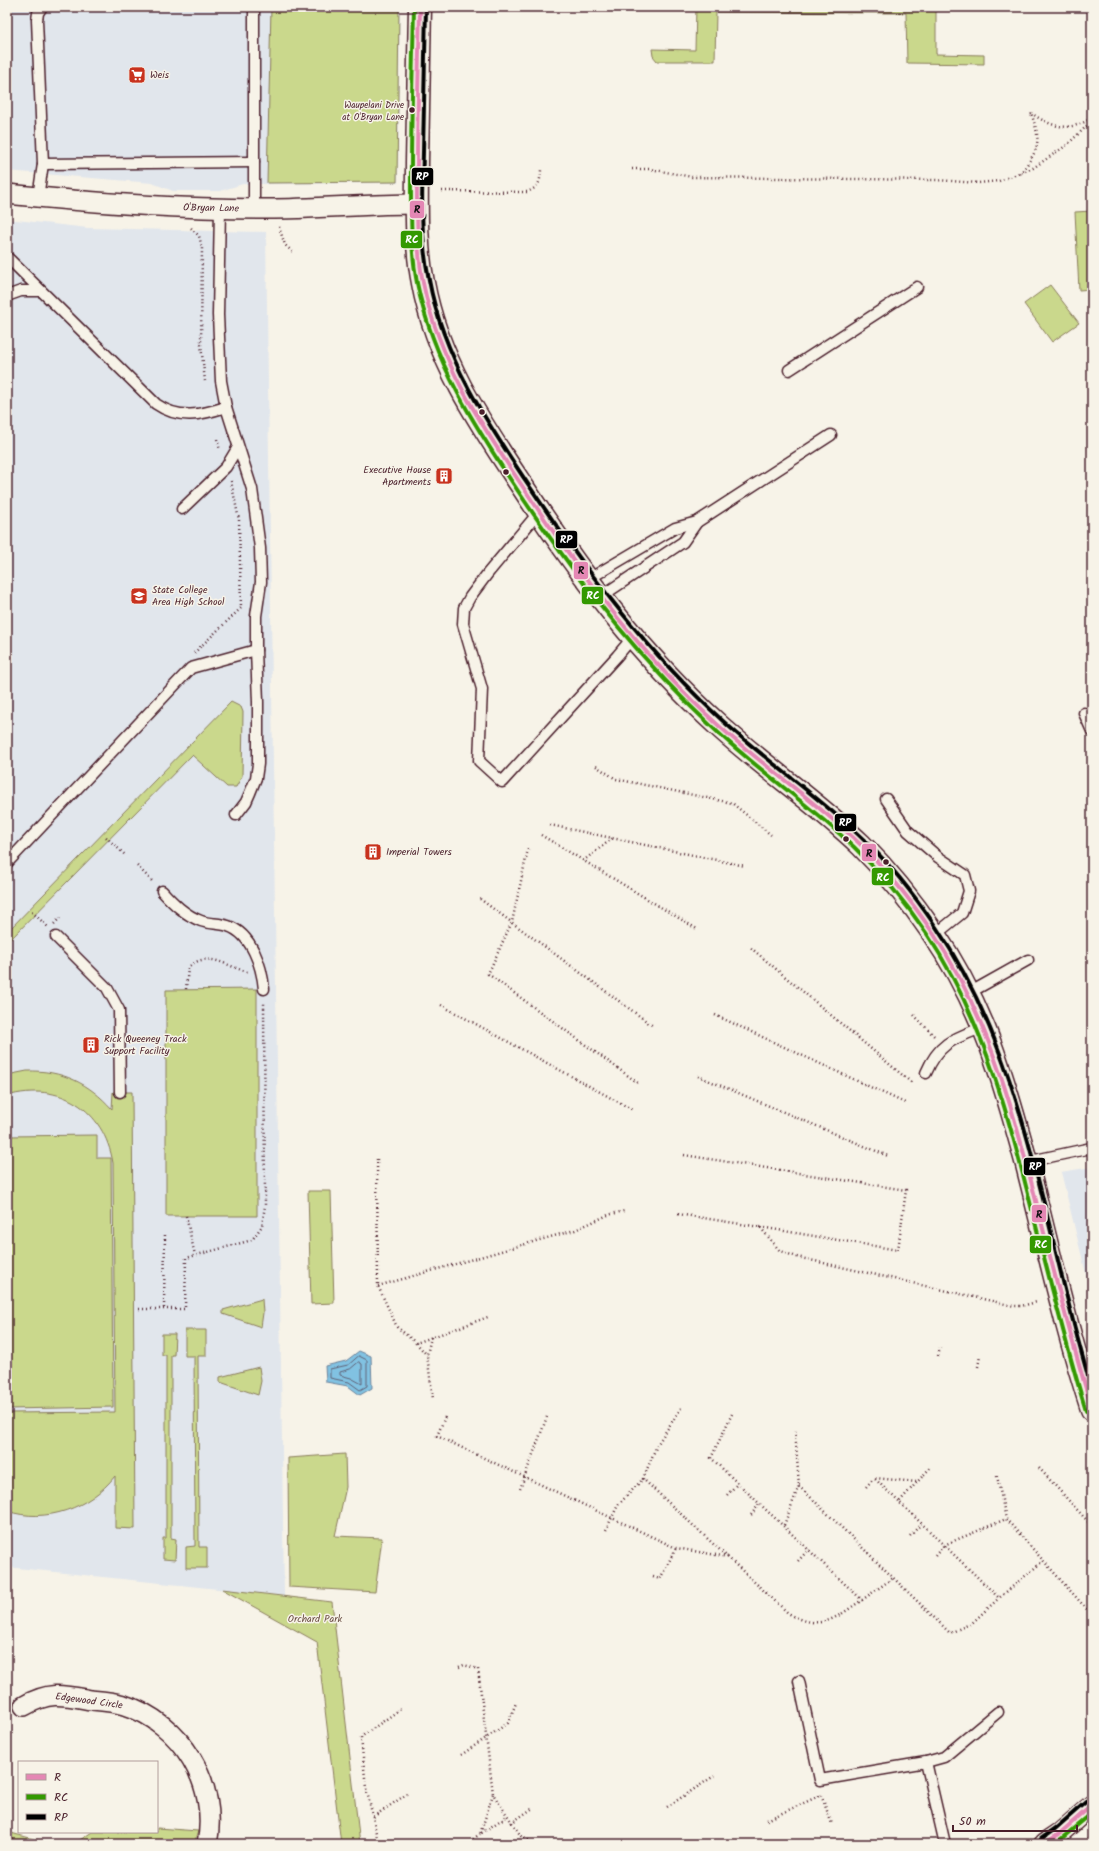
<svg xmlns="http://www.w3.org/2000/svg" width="1099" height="1851" viewBox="0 0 1099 1851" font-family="Kalam,sans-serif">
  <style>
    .built { fill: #e1e6ec }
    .green { fill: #cad88c; stroke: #8a7c5c }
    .water { fill: #81c2e2; stroke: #6b8199 }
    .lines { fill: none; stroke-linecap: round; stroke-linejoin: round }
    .shore { stroke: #606074; stroke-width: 1 }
    .service-casing { stroke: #4a1f2b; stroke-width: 13 }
    .minor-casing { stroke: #4a1f2b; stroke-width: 22 }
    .tertiary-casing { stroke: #4a1f2b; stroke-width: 25 }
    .path { stroke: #4a1f2b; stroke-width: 2.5; stroke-dasharray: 1 3; stroke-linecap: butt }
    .service { stroke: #f7f3e8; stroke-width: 10 }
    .minor { stroke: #f7f3e8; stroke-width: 19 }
    .tertiary { stroke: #f7f3e8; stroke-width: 22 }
    .bus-1-casing { stroke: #f7f3e8; stroke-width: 7 }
    .bus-2-casing { stroke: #f7f3e8; stroke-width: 7 }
    .bus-3-casing { stroke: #f7f3e8; stroke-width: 7 }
    .bus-1 { stroke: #e487b4; stroke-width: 4 }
    .bus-2 { stroke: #390; stroke-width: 4 }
    .bus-3 { stroke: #000; stroke-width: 4 }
    .bus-dot { fill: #4a1f2b; stroke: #f7f3e8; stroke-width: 1.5 }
    .labels { text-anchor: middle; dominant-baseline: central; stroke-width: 3; stroke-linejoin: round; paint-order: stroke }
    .bus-label { font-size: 9px; fill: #4a1f2b; stroke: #f7f3e8; text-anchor: end }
    .poi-label { font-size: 10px; fill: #4a1f2b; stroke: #f7f3e8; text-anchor: start }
    .street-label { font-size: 10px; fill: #4a1f2b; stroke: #f7f3e8 }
    .park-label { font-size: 10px; fill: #6a4d43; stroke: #f7f3e8 }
    .line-badge { stroke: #f7f3e8; stroke-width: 1.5 }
    .badge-label { font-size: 11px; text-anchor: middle; font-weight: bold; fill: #fff }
    .pale-badge-label { font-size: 11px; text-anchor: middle; font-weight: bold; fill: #111 }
  </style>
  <rect width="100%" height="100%" fill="#f7f3e8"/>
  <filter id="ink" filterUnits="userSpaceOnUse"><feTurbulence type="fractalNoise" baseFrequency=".025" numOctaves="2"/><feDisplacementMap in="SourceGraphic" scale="8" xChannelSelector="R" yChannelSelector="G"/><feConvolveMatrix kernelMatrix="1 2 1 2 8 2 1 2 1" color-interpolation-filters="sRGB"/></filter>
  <g filter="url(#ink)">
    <g class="built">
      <path d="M7,7H400L398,183L243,184L220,191H173L152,183L7,171Z"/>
      <path d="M7,219L88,228L266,232L284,1596L7,1567Z"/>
      <path d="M1092,1167V1298L1061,1172Z"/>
    </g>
    <g class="green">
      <path d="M271,7H399L397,182L267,183Z"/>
      <path d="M696,7H936V54L984,55V64L907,63L906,13L716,12L715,61H657L653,56L652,49L695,50Z"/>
      <path d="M1092,211V289L1079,290L1075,212Z"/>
      <path d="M1050,285L1079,323L1052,342L1024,304Z"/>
      <path d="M231,702L241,707L243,712L242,776L236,787H227L192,755L7,943V932Z"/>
      <path d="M257,989V1216H166V990Z"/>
      <path d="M27,1071C62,1070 89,1083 112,1109L113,1092H132L135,1529L115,1528V1476C90,1508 46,1524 7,1511V1413L115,1412L113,1163C104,1109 60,1081 7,1096V1075Z"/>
      <path d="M97,1135V1158H111L113,1407L7,1409V1136Z"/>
      <path d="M308,1191H331L334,1303L311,1304Z"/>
      <path d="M262,1299L263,1313L261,1327L223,1314V1310Z"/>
      <path d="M185,1330H206V1356H198L199,1547H207V1568H186V1547L195,1546L194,1356H185Z"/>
      <path d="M162,1334H175L174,1355H171V1538L176,1539L175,1560L163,1559V1538H166V1355H162Z"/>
      <path d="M259,1367L261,1381L258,1395L220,1382V1377Z"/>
      <path d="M345,1454L346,1487L335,1536L382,1538L375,1592L289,1587L288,1458Z"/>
      <path d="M222,1589L332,1602L360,1844H341L317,1642Z"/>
      <path d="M157,1828L198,1831L194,1844H74L92,1832H157Z"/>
      <path d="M7,1832L53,1844H7Z"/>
    </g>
    <path class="water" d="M359,1351L371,1356L372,1388L360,1395L348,1386L326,1382L325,1366L346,1361Z"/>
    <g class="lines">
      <g class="shore">
        <path d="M359,1356L367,1360V1386L360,1390L349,1382L330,1378V1369L348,1365Z"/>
        <path d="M359,1362L362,1364V1384L351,1378L340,1375V1372L350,1369Z"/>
      </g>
      <g class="service-casing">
        <g id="service">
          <path d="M43,164L254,162"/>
          <path d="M38,197L43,164L37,20L38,13L42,7"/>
          <path d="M254,208V7"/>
          <path d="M220,209L218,315L221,381L226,407L252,489L260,548L261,582L256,616V650L258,702V764L256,778L250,793L246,802L236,815"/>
          <path d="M7,257L156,404C179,420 201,415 226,407"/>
          <path d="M7,296L21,291H41"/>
          <path d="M789,370L917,287"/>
          <path d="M182,509L226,467L238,447"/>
          <path d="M539,512L488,573L470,597L464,608L463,624L482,689L479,761L502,782L617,656L633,637"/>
          <path d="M587,580L675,528L697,522L831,435"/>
          <path d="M600,597L683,542L697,522"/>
          <path d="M1084,713L1092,731"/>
          <path d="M886,799L908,831L938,857L965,875L969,891L962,913L935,935"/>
          <path d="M7,863L191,668L256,650"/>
          <path d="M162,891C173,903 185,915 201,921C209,924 219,923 228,926C252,934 262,967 264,989"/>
          <path d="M56,937L107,988L119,1010L120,1092"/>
          <path d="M969,993L1028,960"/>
          <path d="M926,1073C939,1042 955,1038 984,1027"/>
          <path d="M1026,1162L1091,1148"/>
          <path d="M799,1681L820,1780L926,1762L944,1757L998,1712"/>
          <path d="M926,1762L945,1844"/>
        </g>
      </g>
      <g class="minor-casing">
        <g id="minor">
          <path d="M7,194C94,203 180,209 268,209C317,209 367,204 416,204"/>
          <path d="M24,1706C50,1691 63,1695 91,1700C102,1701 114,1702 124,1705C182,1723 219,1785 207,1844"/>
          <path d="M1044,1844L1059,1834L1092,1805"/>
        </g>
      </g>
      <g class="tertiary-casing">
        <path id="tertiary" d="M420,7C419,59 418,110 417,162C417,202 415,243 423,283C437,360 480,423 522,486C579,573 641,655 718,725C764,767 816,802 861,845C888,872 912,902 933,933C984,1007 1004,1080 1027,1165C1048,1247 1066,1329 1092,1409"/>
      </g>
      <g class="path">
        <path d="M1031,113C1053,128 1069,132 1092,118"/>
        <path d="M632,169H650L692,177L937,180L978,183L999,181L1033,168L1067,145L1092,121"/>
        <path d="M1020,174C1039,149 1042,143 1031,113"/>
        <path d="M442,191L527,192C539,187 540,183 541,170"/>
        <path d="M279,227L285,245L294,253"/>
        <path d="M191,228L199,236L202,247L201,345L205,381"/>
        <path d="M217,439L220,450"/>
        <path d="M194,653L241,608L239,520L231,481"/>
        <path d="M596,766L616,779L732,803L771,835"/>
        <path d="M550,825L745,866"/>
        <path d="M541,835L697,929"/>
        <path d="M106,837L125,855"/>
        <path d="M528,849L512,922L488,974L638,1083"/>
        <path d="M583,861L613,838"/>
        <path d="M137,866L153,882"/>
        <path d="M480,899L653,1026"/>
        <path d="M32,912L48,927"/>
        <path d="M54,924L60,918"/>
        <path d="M751,948L913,1084"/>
        <path d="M186,989L188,968C206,949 228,967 248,972"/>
        <path d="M441,1005L633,1110"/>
        <path d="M715,1015L907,1104"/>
        <path d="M914,1015L936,1038"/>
        <path d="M698,1076L888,1156"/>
        <path d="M684,1155L906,1190L898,1250L760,1227"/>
        <path d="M377,1159L378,1286L397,1327L416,1343L488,1317"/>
        <path d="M678,1214L760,1227L780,1251L797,1257L1014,1306H1021L1037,1302"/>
        <path d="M186,1216L195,1255"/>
        <path d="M378,1286L575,1230L608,1215L624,1211"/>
        <path d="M164,1308L165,1232"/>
        <path d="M139,1309H185L186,1258L252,1240L262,1226L265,1205L264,1002"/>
        <path d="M431,1337L427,1355L433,1399"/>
        <path d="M416,1343L427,1355"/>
        <path d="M938,1356L940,1348"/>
        <path d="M978,1367L980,1356"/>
        <path d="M681,1408L657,1445L643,1479L788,1613C821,1632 834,1619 862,1600"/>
        <path d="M732,1414L711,1458L862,1600L893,1578"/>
        <path d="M445,1417L437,1436L676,1548L728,1557"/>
        <path d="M930,1468L899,1502L944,1545L1006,1519"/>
        <path d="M1039,1468L1092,1526"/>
        <path d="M997,1476L1006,1519L1092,1615"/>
        <path d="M799,1486L950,1633L972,1623L999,1598"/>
        <path d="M866,1487L874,1478"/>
        <path d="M520,1489L548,1414"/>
        <path d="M727,1495L738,1483"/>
        <path d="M899,1502L874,1478L917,1482"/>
        <path d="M751,1515L760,1503"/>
        <path d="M784,1525L799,1486L795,1429"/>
        <path d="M606,1530L618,1505L643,1479"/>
        <path d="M910,1536L921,1524"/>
        <path d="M935,1556L944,1545L999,1598L1043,1561"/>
        <path d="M798,1561L809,1549"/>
        <path d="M653,1577L660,1579L676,1548"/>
        <path d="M459,1667L464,1665L478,1669L493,1794L521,1836L535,1844"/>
        <path d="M461,1755L508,1723L516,1703"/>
        <path d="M493,1794L480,1834L507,1816"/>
        <path d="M667,1807L714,1776"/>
        <path d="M373,1817L366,1788L361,1737L402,1708"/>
        <path d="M767,1820L821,1795L832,1824"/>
        <path d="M511,1823L533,1808"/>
        <path d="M473,1839L480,1834"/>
        <path d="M378,1844L373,1817L407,1794"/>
      </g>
      <use href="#service" class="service"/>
      <use href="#minor" class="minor"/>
      <use href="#tertiary" class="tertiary"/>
      <g class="bus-1-casing">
        <g id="bus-1">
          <path d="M420,7C419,61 417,115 417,170C417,207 416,246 423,283C439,362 483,428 527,493C583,577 643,657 718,725C764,767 816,801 861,845C888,871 912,902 933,933C991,1020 1016,1120 1041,1221C1057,1284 1073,1347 1092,1409"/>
          <path d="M1044,1844L1059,1834L1092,1805"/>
        </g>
      </g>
      <g class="bus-2-casing">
        <g id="bus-2">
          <path d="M414,7C413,61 411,116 411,170C411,208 410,246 417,283C433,362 476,428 520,494C576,578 637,657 711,726C756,769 809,804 854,847C881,873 906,903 927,934C985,1021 1010,1122 1035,1222C1051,1285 1067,1349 1086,1411"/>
          <path d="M1055,1844L1092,1813"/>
        </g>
      </g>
      <g class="bus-3-casing">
        <g id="bus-3">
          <path d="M426,7C425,55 424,103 423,152C422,194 420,238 429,280C443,357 487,423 530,487C587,572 648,653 724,722C769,763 821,798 865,841C892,866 915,896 936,927C1029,1064 1044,1235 1092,1389"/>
          <path d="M1041,1839L1055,1829L1088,1800"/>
        </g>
      </g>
      <use href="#bus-1" class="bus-1"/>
      <use href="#bus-2" class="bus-2"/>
      <use href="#bus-3" class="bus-3"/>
    </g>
  </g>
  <defs>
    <g id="supermarket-square" transform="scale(0.9)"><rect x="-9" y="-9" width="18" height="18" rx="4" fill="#c8321e" stroke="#f7f3e8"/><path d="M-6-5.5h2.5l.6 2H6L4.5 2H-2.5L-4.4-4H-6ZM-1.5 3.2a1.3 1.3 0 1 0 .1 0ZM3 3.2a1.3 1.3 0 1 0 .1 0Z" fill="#fff"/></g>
    <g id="building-square" transform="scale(0.9)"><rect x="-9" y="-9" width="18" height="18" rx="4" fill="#c8321e" stroke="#f7f3e8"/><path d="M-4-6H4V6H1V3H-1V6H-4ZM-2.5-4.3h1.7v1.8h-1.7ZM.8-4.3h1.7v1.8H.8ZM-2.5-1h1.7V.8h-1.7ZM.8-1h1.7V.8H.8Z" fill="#fff"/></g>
    <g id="school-square" transform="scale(0.9)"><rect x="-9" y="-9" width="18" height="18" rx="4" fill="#c8321e" stroke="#f7f3e8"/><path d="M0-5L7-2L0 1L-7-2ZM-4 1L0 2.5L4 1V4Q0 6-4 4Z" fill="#fff"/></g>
  </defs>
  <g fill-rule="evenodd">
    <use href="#supermarket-square" x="137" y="75"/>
    <use href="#building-square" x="444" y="476"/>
    <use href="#school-square" x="139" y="596"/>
    <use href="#building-square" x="373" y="852"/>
    <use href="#building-square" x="91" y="1045"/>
  </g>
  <g class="bus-dot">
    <circle cx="412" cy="110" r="3.5"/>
    <circle cx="482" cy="412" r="3.5"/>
    <circle cx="506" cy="472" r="3.5"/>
    <circle cx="846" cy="839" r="3.5"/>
    <circle cx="886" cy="862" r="3.5"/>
  </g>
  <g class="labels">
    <g class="bus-label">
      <text x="404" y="105">Waupelani Drive<tspan x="404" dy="12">at O'Bryan Lane</tspan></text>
    </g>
    <g class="poi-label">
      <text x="150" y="75">Weis</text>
      <text x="431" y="470" text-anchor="end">Executive House<tspan x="431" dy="12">Apartments</tspan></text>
      <text x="152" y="590">State College<tspan x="152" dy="12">Area High School</tspan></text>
      <text x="386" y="852">Imperial Towers</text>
      <text x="104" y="1039">Rick Queeney Track<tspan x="104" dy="12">Support Facility</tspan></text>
    </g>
    <g class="street-label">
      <text transform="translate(211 208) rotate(1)">O'Bryan Lane</text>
      <text transform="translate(89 1701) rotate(8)">Edgewood Circle</text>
    </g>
    <g class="park-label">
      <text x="315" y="1619">Orchard Park</text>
    </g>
  </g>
  <g class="line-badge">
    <rect x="411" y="167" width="23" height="19" rx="4" fill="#000"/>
    <rect x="409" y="200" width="16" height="19" rx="4" fill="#e487b4"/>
    <rect x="400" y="230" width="23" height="19" rx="4" fill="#390"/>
    <rect x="555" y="530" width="23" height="19" rx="4" fill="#000"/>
    <rect x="573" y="561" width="16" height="19" rx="4" fill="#e487b4"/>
    <rect x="581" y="586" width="23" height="19" rx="4" fill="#390"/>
    <rect x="834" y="813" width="23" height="19" rx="4" fill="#000"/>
    <rect x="861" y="843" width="16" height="19" rx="4" fill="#e487b4"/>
    <rect x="871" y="867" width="23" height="19" rx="4" fill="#390"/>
    <rect x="1023" y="1157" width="23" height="19" rx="4" fill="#000"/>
    <rect x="1031" y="1204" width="16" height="19" rx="4" fill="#e487b4"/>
    <rect x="1029" y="1235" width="23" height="19" rx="4" fill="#390"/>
  </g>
  <g class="badge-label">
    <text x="422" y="180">RP</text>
    <text x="412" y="243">RC</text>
    <text x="566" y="543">RP</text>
    <text x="593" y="599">RC</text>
    <text x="845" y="826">RP</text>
    <text x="883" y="881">RC</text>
    <text x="1035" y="1170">RP</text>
    <text x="1041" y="1248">RC</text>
  </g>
  <g class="pale-badge-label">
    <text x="417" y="213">R</text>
    <text x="581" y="574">R</text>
    <text x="869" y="857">R</text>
    <text x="1039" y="1218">R</text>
  </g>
  <rect width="1099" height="1851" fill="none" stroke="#f7f3e8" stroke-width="24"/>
  <rect x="12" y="12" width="1075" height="1827" fill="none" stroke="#4a1f2b" stroke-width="1.5" filter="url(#ink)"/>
  <rect x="18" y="1761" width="140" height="72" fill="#f7f3e8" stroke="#b29e9c"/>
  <rect x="26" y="1774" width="20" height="6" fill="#e487b4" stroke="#b29e9c"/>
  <text x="54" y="1781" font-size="12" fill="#4a1f2b">R</text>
  <rect x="26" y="1794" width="20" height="6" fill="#339900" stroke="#b29e9c"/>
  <text x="54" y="1801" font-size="12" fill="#4a1f2b">RC</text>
  <rect x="26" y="1814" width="20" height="6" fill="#000000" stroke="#b29e9c"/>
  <text x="54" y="1821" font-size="12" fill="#4a1f2b">RP</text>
  <path d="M953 1825v6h124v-6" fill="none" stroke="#4a1f2b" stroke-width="2"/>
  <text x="959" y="1825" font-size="12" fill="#4a1f2b" stroke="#f7f3e8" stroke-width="3" paint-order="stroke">50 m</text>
</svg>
